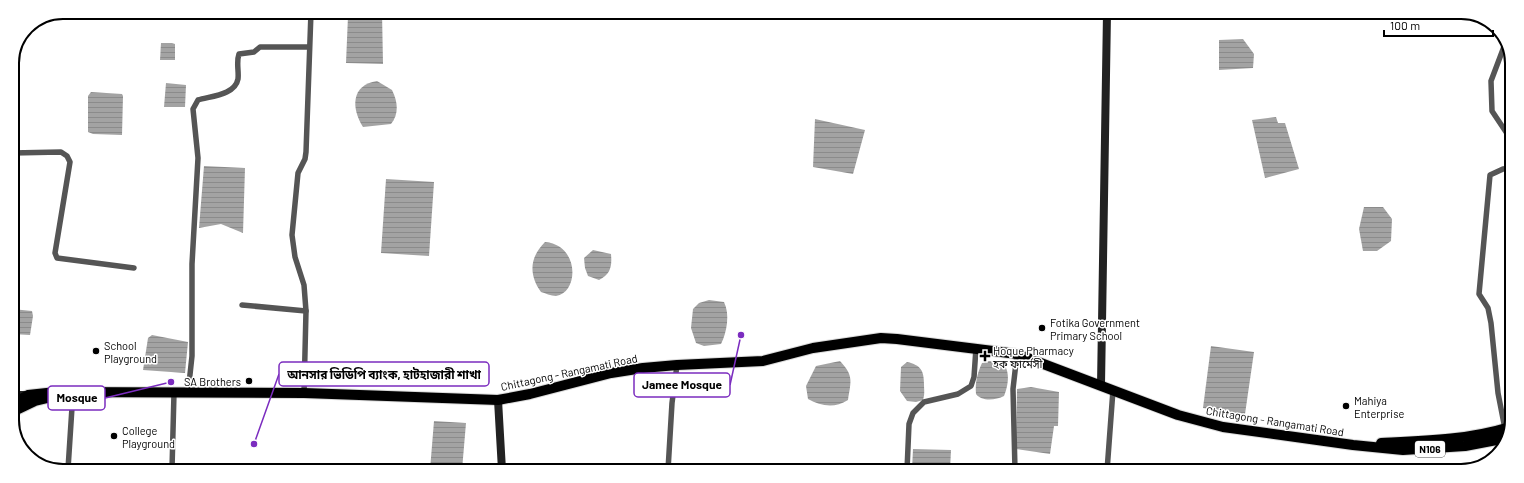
<svg xmlns="http://www.w3.org/2000/svg" width="1524" height="483" viewBox="0 0 1524 483" font-family="Barlow,'Noto Sans Bengali',sans-serif">
  <style>
    .water { fill: url(#water-rules) }
    .lines { fill: none; stroke-linecap: round; stroke-linejoin: round }
    .highway-casing { stroke: #dbdbdb; stroke-width: 12 }
    .street { stroke: #555; stroke-width: 5.5 }
    .secondary { stroke: #222; stroke-width: 8 }
    .highway { stroke: #000; stroke-width: 10 }
    .poi-dot { fill: #000; stroke: #fff; stroke-width: 1.5 }
    .labels { text-anchor: middle; dominant-baseline: central; stroke-width: 3; stroke-linejoin: round; paint-order: stroke }
    .shield { fill: #fff; stroke: #4c4c4c; stroke-width: 1 }
    .shield-label { font-size: 10px; font-weight: bold; fill: #000 }
    .poi-label { font-size: 11px; fill: #000; stroke: #fff; text-anchor: start }
    .street-label { font-size: 11px; fill: #000; stroke: #fff }
    .rim { fill: none; stroke: #000; stroke-width: 2 }
    .leader { fill: none; stroke: #7b2cbf; stroke-width: 1.5 }
    .callout-dot { fill: #7b2cbf; stroke: #fff; stroke-width: 1.5 }
    .callout { fill: #fff; stroke: #7b2cbf; stroke-width: 1.5 }
    .callout-label { font-size: 12px; text-anchor: middle; font-weight: bold; fill: #000 }
  </style>
  <defs>
    <pattern id="water-rules" width="6" height="5" patternUnits="userSpaceOnUse"><rect width="6" height="5" fill="#a3a3a3"/><path d="M0 2.5h6" fill="none" stroke="#8b8b8b"/></pattern>
  </defs>
  <rect width="100%" height="100%" fill="#fff"/>
  <g class="water">
    <path d="M360,12H382L383,64L346,63L348,16H359Z"/>
    <path d="M1243,39L1254,54L1253,68L1219,70V40Z"/>
    <path d="M161,43H172L175,44V60H160Z"/>
    <path d="M377,81L392,90C398,102 399,114 391,124L363,127C351,108 351,85 377,81Z"/>
    <path d="M166,83L186,85L185,107H164Z"/>
    <path d="M91,92L122,94L123,96L122,135L93,134L88,132V96Z"/>
    <path d="M1276,117L1278,123H1285L1299,169L1265,178L1252,120Z"/>
    <path d="M815,119L865,130L853,174L813,167Z"/>
    <path d="M204,166L245,168L243,233L221,224L199,228Z"/>
    <path d="M386,179L434,182L429,256L381,253Z"/>
    <path d="M1364,207H1383L1392,219L1391,241L1377,251H1363L1359,229Z"/>
    <path d="M545,242C580,245 579,293 556,296C551,296 545,293 541,292C529,275 529,258 545,242Z"/>
    <path d="M593,250L611,254C612,266 611,274 599,280L588,276L585,268L584,258Z"/>
    <path d="M709,300L724,302C730,314 727,332 721,344L704,346L696,343L691,328L693,309L699,303Z"/>
    <path d="M12,309L32,311L33,316L30,335L12,334Z"/>
    <path d="M152,335L188,342L185,373L143,370L148,338Z"/>
    <path d="M1211,346L1254,352L1245,414L1203,408Z"/>
    <path d="M840,361C854,376 851,381 848,400C834,409 821,406 808,399L806,386L816,366Z"/>
    <path d="M989,361L1002,362C1011,371 1008,386 1004,396C996,400 982,402 976,394C975,383 977,374 982,363Z"/>
    <path d="M907,362C921,365 924,371 924,384C924,390 925,394 923,400L916,402L907,401L900,391L901,367Z"/>
    <path d="M1031,387L1059,392L1058,426H1054L1050,454L1016,449L1017,389Z"/>
    <path d="M434,421L466,423L462,470H430Z"/>
    <path d="M913,449L951,450L950,470H912Z"/>
    <path d="M833,464L843,467L846,470H817L824,465Z"/>
  </g>
  <g class="lines">
    <g class="highway-casing">
      <g id="highway">
        <path d="M12,404L28,395L56,392L304,393L498,400L530,394L611,373L643,368L677,365L763,361L813,348L881,338L897,339L1017,354L1178,415L1223,427L1353,445L1403,450L1465,446L1507,438"/>
        <path d="M12,412L35,401L52,397"/>
        <path d="M1381,443C1424,441 1468,440 1510,427"/>
      </g>
    </g>
    <g class="street">
      <path d="M1505,44L1491,81L1492,111L1506,132L1512,134"/>
      <path d="M12,153L61,152L67,156L70,162L55,253L57,258L134,268"/>
      <path d="M242,305L306,311"/>
      <path d="M188,393L192,356V264L198,158L193,109L198,100C211,96 235,95 238,79C239,71 236,62 239,54L254,52L260,47H309"/>
      <path d="M304,393L306,311L304,285L295,257L292,235L298,173L305,159L306,152L311,12"/>
      <path d="M1505,429L1498,393L1491,323L1488,308L1479,294L1490,175L1503,169L1511,168"/>
      <path d="M68,469L73,392"/>
      <path d="M172,469L174,393"/>
      <path d="M668,470L672,403L677,365"/>
      <path d="M907,470L909,424L913,413L924,402L958,394L971,386L974,377L976,348"/>
      <path d="M1015,470L1013,389L1017,354"/>
      <path d="M1107,471L1113,390"/>
    </g>
    <g class="secondary">
      <path d="M1101,385L1107,13"/>
      <path d="M12,395H28"/>
      <path d="M498,400L502,470"/>
    </g>
    <use href="#highway" class="highway"/>
  </g>
  <g class="poi-dot">
    <circle cx="1042" cy="328" r="4"/>
    <circle cx="96" cy="351" r="4"/>
    <path d="M983 350h4v4h4v4h-4v4h-4v-4h-4v-4h4z"/>
    <circle cx="249" cy="381" r="4"/>
    <circle cx="1346" cy="406" r="4"/>
    <circle cx="114" cy="436" r="4"/>
  </g>
  <g class="labels">
    <rect class="shield" x="1415" y="441" width="30" height="16" rx="3"/>
    <g class="shield-label">
      <text x="1430" y="449">N106</text>
    </g>
    <g class="poi-label">
      <text x="1050" y="322">Fotika Government<tspan x="1050" dy="13">Primary School</tspan></text>
      <text x="104" y="345">School<tspan x="104" dy="13">Playground</tspan></text>
      <text x="993" y="350">Hoque Pharmacy<tspan x="993" dy="13">হক ফার্মেসী</tspan></text>
      <text x="241" y="381" text-anchor="end">SA Brothers</text>
      <text x="1354" y="400">Mahiya<tspan x="1354" dy="13">Enterprise</tspan></text>
      <text x="122" y="430">College<tspan x="122" dy="13">Playground</tspan></text>
    </g>
    <g class="street-label">
      <text transform="translate(569 372) rotate(-12)">Chittagong - Rangamati Road</text>
      <text transform="translate(1275 421) rotate(9)">Chittagong - Rangamati Road</text>
    </g>
  </g>
  <path d="M0 0H1524V483H0ZM63 19H1461A44 44 0 0 1 1505 63V420A44 44 0 0 1 1461 464H63A44 44 0 0 1 19 420V63A44 44 0 0 1 63 19Z" fill="#fff" fill-rule="evenodd"/>
  <path class="rim" d="M63 19H1461A44 44 0 0 1 1505 63V420A44 44 0 0 1 1461 464H63A44 44 0 0 1 19 420V63A44 44 0 0 1 63 19Z"/>
  <path class="leader" d="M254 444L279 374M741 335L730 385M171 382L105 398"/>
  <g class="callout-dot">
    <circle cx="254" cy="444" r="4"/>
    <circle cx="741" cy="335" r="4"/>
    <circle cx="171" cy="382" r="4"/>
  </g>
  <g class="callout">
    <rect x="279" y="362" width="210" height="24" rx="4"/>
    <rect x="634" y="373" width="96" height="24" rx="4"/>
    <rect x="48" y="386" width="57" height="24" rx="4"/>
  </g>
  <g class="callout-label">
    <text x="384" y="379">আনসার ভিডিপি ব্যাংক, হাটহাজারী শাখা</text>
    <text x="682" y="389">Jamee Mosque</text>
    <text x="77" y="402">Mosque</text>
  </g>
  <path d="M1384 30v6h109v-6" fill="none" stroke="#000000" stroke-width="2"/>
  <text x="1390" y="30" font-size="12" fill="#000000" stroke="#ffffff" stroke-width="3" paint-order="stroke">100 m</text>
</svg>
